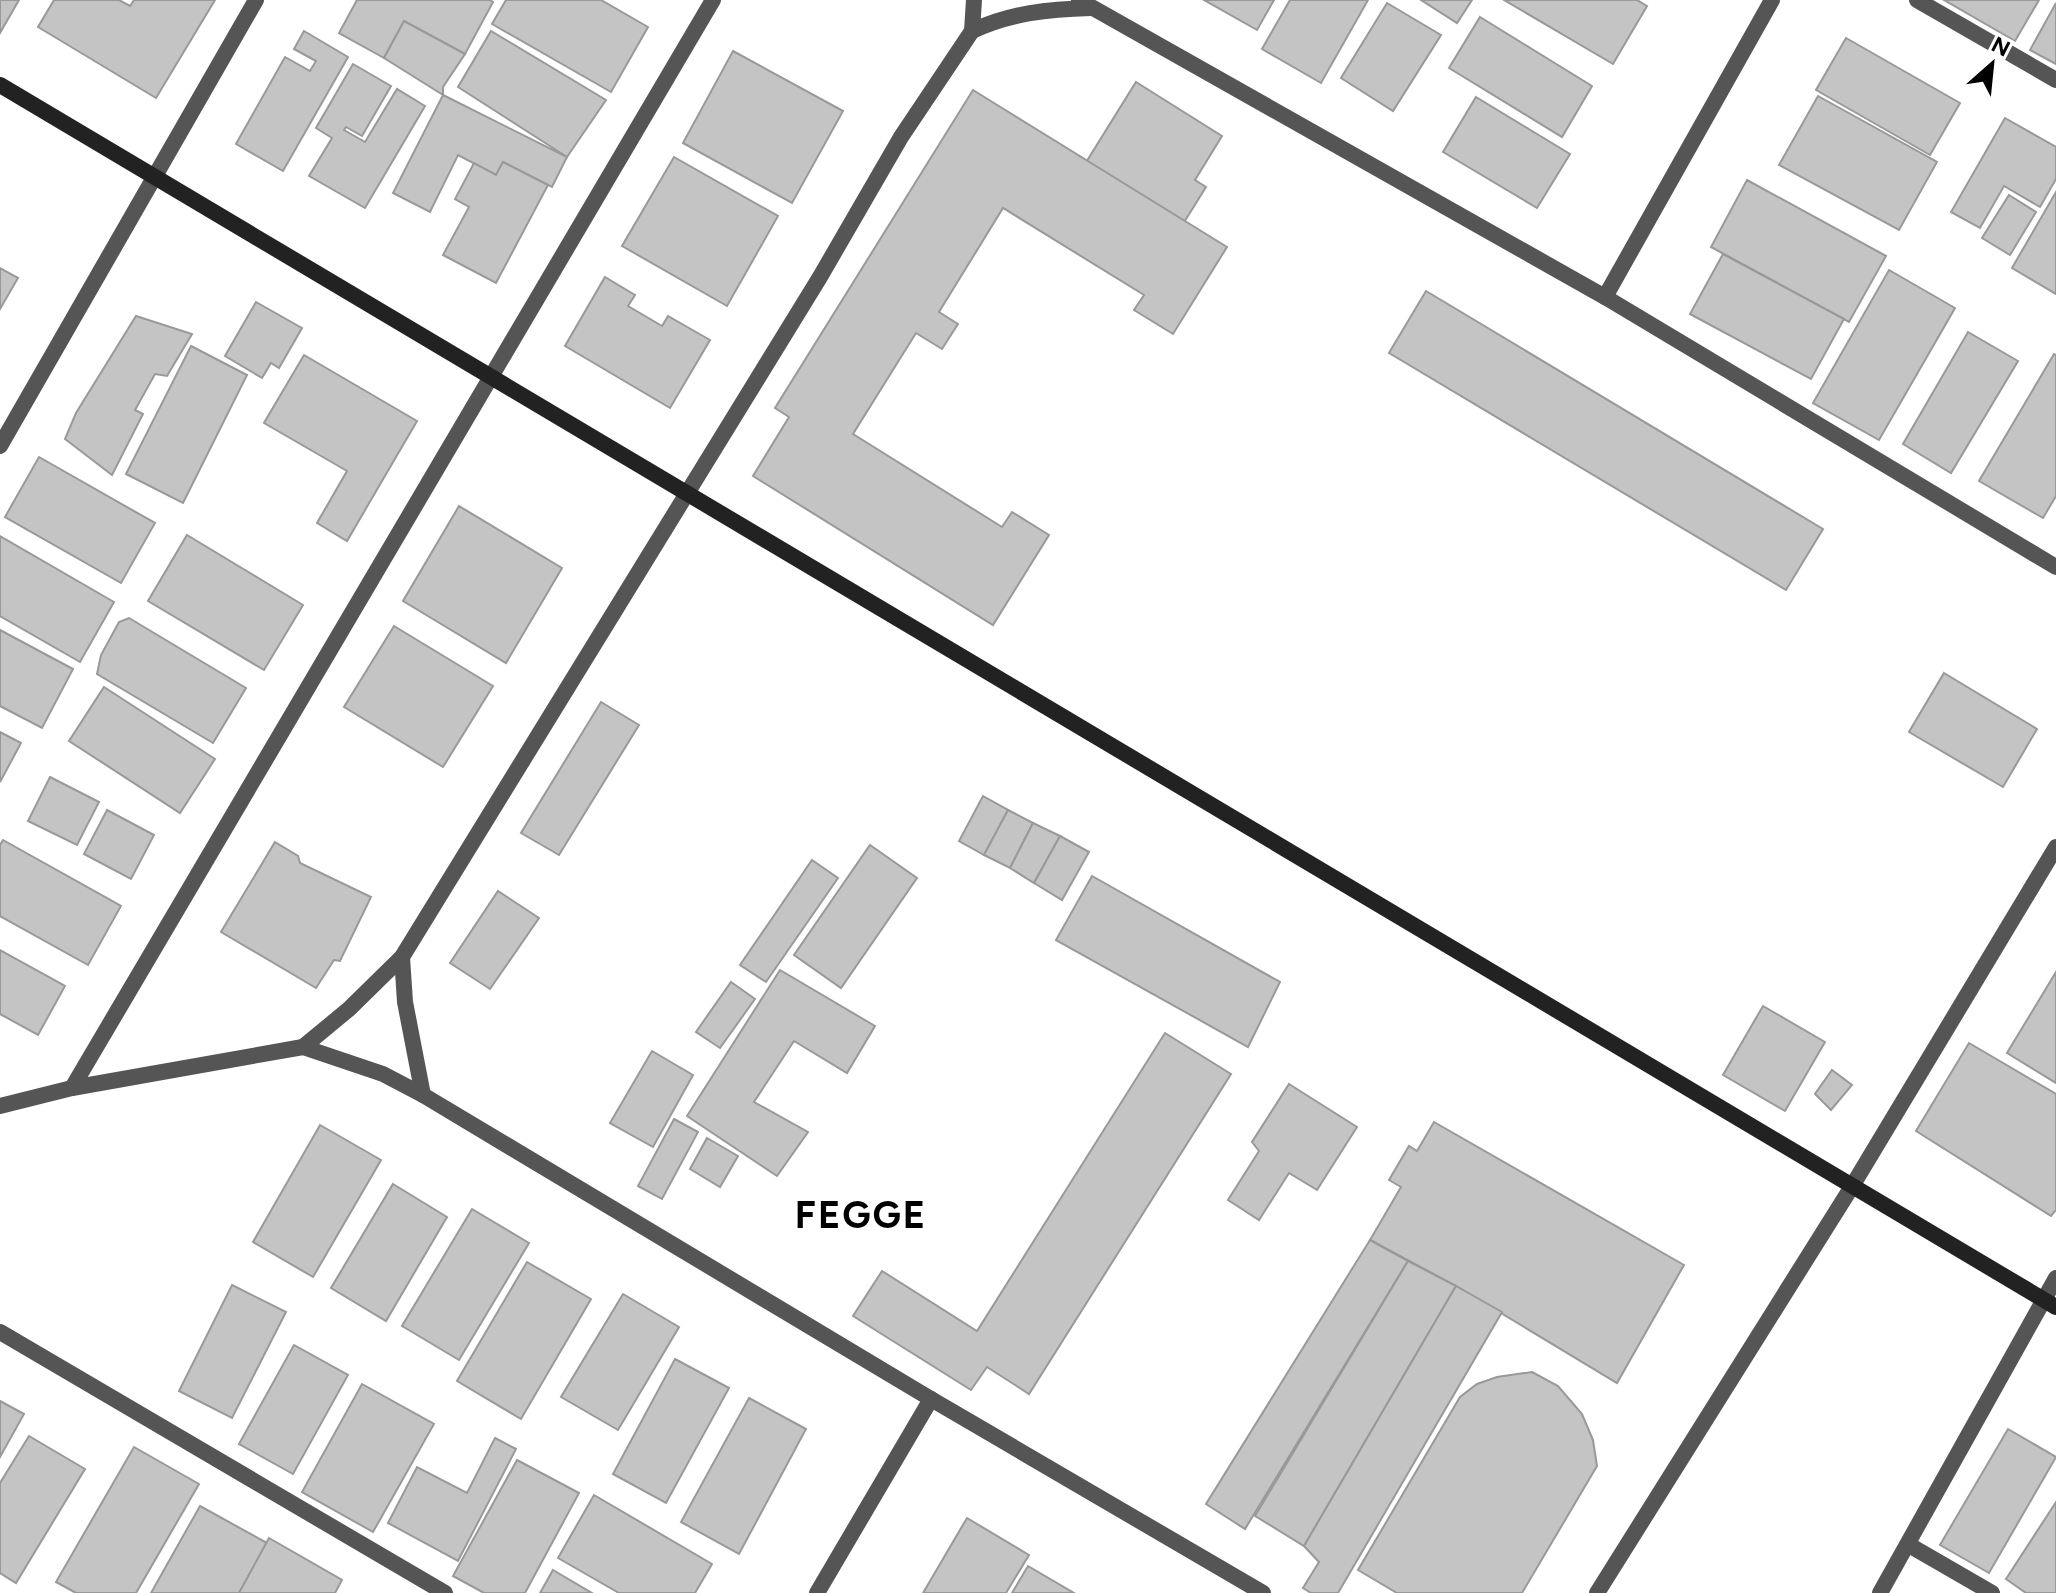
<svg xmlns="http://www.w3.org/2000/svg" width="2056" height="1593" viewBox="0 0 2056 1593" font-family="Figtree,sans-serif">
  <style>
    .building { fill: #c4c4c4; stroke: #999; stroke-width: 2 }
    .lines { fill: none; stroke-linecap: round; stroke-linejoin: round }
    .street { stroke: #555; stroke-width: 16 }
    .secondary { stroke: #222; stroke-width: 16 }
    .labels { text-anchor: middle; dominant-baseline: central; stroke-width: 8; stroke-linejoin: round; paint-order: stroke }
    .district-label { font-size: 38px; font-weight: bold; letter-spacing: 2px; fill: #000; stroke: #fff }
  </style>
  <rect width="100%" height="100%" fill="#fff"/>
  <g class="building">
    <path d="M0,0H19L0,33Z"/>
    <path d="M54,0H119L130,6L134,0H215L156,98L38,27Z"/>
    <path d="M357,0H490L493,2L465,54L404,21L384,58L339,33Z"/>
    <path d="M506,0H601L648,27L611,92L492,24Z"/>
    <path d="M1204,0H1274L1257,30Z"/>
    <path d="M1290,0H1368L1321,83L1262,49Z"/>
    <path d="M1421,0H1472L1457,23Z"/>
    <path d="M1504,0H1637L1647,6L1613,64Z"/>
    <path d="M1944,0H2039L2015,41Z"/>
    <path d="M1387,3L1441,35L1393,111L1341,78Z"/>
    <path d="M2056,3V64L2030,50Z"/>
    <path d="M1480,17L1592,86L1562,137L1449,68Z"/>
    <path d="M404,21L465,54L443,87V95L384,58Z"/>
    <path d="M304,31L348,57L283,171L236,144L285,57L310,71L316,61L294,49Z"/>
    <path d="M491,31L606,100L567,157L458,87Z"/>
    <path d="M1846,38L1960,103L1930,155L1816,90Z"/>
    <path d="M733,51L843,111L792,203L683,143Z"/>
    <path d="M353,64L391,86L362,136L346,127L344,130L365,142L397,89L425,106L365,208L309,176L332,138L316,128Z"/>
    <path d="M1136,82L1222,136L1195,180L1206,187L1183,224L1085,164Z"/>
    <path d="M973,90L1227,247L1173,334L1134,310L1144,295L1003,208L939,312L958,324L942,349L916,333L853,434L1002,527L1012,512L1049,535L993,625L753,476L789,417L775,408Z"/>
    <path d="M443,95L567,157L552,187L503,162L496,175L458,155L430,212L393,193Z"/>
    <path d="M1818,96L1937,162L1899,230L1779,165Z"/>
    <path d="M1476,97L1570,154L1537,208L1443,152Z"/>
    <path d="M2005,118L2056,147V179L2040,207L2004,186L1980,228L1951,212Z"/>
    <path d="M674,157L778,216L727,306L622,246Z"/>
    <path d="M503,162L548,185L496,283L443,255L469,207L455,199L474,163L496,175Z"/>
    <path d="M1747,180L1886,256L1849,322L1711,247Z"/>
    <path d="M2056,192V294L2012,268Z"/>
    <path d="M2009,195L2036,212L2010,255L1982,238Z"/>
    <path d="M1723,254L1844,319L1811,379L1690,314Z"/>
    <path d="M0,268L18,278L0,309Z"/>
    <path d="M1889,270L1955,308L1879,440L1813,403Z"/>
    <path d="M605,277L635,295L628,306L662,326L668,316L710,340L670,408L565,346Z"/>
    <path d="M1426,291L1823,529L1786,590L1389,353Z"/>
    <path d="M256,302L302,328L279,368L271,363L262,378L225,356Z"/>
    <path d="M136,316L192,334L167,376L155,374L135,410L143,414L112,475L65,439L76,413Z"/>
    <path d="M1968,332L2018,361L1951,473L1903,444Z"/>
    <path d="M191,346L247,375L183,503L126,474Z"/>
    <path d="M2054,354L2056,355V496L2043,518L1979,481Z"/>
    <path d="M304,355L417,421L347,541L317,523L347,471L264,423Z"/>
    <path d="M39,457L155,523L121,583L5,517Z"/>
    <path d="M459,506L562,568L506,663L403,601Z"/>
    <path d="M187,535L303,605L264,670L148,601Z"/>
    <path d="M0,536L114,602L80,662L0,616Z"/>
    <path d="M129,618L246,688L213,743L97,674L101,655L119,622Z"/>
    <path d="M394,626L493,686L443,767L344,707Z"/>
    <path d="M0,630L73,669L42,728L0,706Z"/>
    <path d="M1944,673L2037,729L2003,787L1909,732Z"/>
    <path d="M104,687L215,759L180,813L69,741Z"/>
    <path d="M601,702L639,725L559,855L521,833Z"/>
    <path d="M0,732L21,743L0,782Z"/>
    <path d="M50,777L99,802L77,845L28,821Z"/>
    <path d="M983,796L1008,810L984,855L959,841Z"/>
    <path d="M107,810L154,835L131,879L84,854Z"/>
    <path d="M1008,810L1033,823L1010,868L984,855Z"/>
    <path d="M1033,823L1060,836L1034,883L1010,868Z"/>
    <path d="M1060,836L1089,852L1062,900L1034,883Z"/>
    <path d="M3,840L121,906L88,965L0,916V845Z"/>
    <path d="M275,842L298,856L300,863L371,897L340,961L334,960L316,988L221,932Z"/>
    <path d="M870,845L917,878L841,988L794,955Z"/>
    <path d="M812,860L838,878L766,982L740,965Z"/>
    <path d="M1092,876L1280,982L1248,1047L1056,940Z"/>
    <path d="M498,891L539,918L490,989L450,963Z"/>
    <path d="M0,950L65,986L38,1035L0,1014Z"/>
    <path d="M780,970L875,1026L847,1073L794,1041L754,1102L808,1132L777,1176L687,1116Z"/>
    <path d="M2056,972V1083L2007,1053Z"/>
    <path d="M731,982L755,999L720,1048L696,1032Z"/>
    <path d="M1763,1006L1825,1042L1785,1111L1723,1075Z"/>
    <path d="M1165,1033L1231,1074L1029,1394L987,1367L971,1390L853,1316L882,1271L977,1331Z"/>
    <path d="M1969,1043L2056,1094V1210L2051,1216L1916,1131Z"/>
    <path d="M652,1051L693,1075L653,1147L610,1123Z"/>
    <path d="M1832,1070L1852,1085L1831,1110L1815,1094Z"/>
    <path d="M1289,1084L1357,1127L1317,1190L1289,1173L1259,1220L1228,1200L1259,1151L1252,1142Z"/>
    <path d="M674,1119L698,1132L662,1199L638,1186Z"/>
    <path d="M1434,1122L1684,1265L1617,1383L1456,1286L1370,1240L1401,1187L1389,1180L1409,1146L1417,1151Z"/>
    <path d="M320,1125L381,1160L313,1277L253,1242Z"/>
    <path d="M707,1138L738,1156L720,1187L690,1169Z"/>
    <path d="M393,1184L447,1217L386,1321L331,1288Z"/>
    <path d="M472,1209L529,1243L459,1360L402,1326Z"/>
    <path d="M1370,1240L1408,1261L1245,1529L1206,1504Z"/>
    <path d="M1408,1261L1456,1286L1304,1546L1255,1516Z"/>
    <path d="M527,1262L591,1299L521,1419L457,1381Z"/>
    <path d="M232,1285L286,1312L232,1418L179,1391Z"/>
    <path d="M1456,1286L1502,1312L1338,1593H1311L1303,1588L1319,1562L1304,1546Z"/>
    <path d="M623,1294L679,1327L618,1430L561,1397Z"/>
    <path d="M294,1345L348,1375L293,1474L239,1444Z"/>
    <path d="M675,1359L729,1388L666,1503L613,1474Z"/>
    <path d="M1532,1372L1558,1386L1582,1414L1593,1440L1597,1466L1522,1593H1397L1358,1570L1460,1397L1477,1384L1497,1377Z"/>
    <path d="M362,1384L434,1424L373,1532L302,1492Z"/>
    <path d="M749,1398L806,1429L739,1554L681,1522Z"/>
    <path d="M0,1401L24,1414L0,1457Z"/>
    <path d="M2008,1429L2056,1457L1989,1573L1940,1545Z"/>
    <path d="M29,1436L85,1469L16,1583L0,1573V1483Z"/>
    <path d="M495,1438L516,1449L458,1561L388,1523L417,1467L467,1493Z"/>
    <path d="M134,1447L199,1484L136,1593H76L56,1582Z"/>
    <path d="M517,1460L579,1493L525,1593H484L453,1576Z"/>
    <path d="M594,1495L712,1564L695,1593H619L558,1558Z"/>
    <path d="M2056,1502V1593H2026L2006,1579Z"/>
    <path d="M200,1506L267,1543L239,1593H151Z"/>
    <path d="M967,1518L1029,1555L1006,1593H923Z"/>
    <path d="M269,1538L342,1580L335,1593H239Z"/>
    <path d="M1028,1566L1074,1593H1012Z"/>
    <path d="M553,1570L592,1593H540Z"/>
  </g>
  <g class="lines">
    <g class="street">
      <path d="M974,0L972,31L901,137L820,277L402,957L405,1002L423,1095L931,1399L1263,1593"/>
      <path d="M1079,0L1605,297L2056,567"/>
      <path d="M1917,0L2056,80"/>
      <path d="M972,31C1010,13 1049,9 1091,8"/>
      <path d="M1605,297L1772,0"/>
      <path d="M0,446L256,0"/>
      <path d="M303,1047L349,1009L402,957"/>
      <path d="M72,1088L713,0"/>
      <path d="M0,1106L72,1088L303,1047L383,1074L423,1095"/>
      <path d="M0,1332L445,1593"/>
      <path d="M1909,1545L1992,1593"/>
      <path d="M817,1593L931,1399"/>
      <path d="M1597,1593L1851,1188L2056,847"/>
      <path d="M1880,1593L2056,1278"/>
    </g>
    <path class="secondary" d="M0,85L2056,1307"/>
  </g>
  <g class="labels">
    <g class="district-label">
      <text x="861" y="1215">FEGGE</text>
    </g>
  </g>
  <g transform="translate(1992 64) rotate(27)" stroke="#ffffff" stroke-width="6" paint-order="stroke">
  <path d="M0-6L14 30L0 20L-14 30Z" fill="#000000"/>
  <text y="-12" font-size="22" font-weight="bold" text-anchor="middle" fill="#000000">N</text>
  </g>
</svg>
